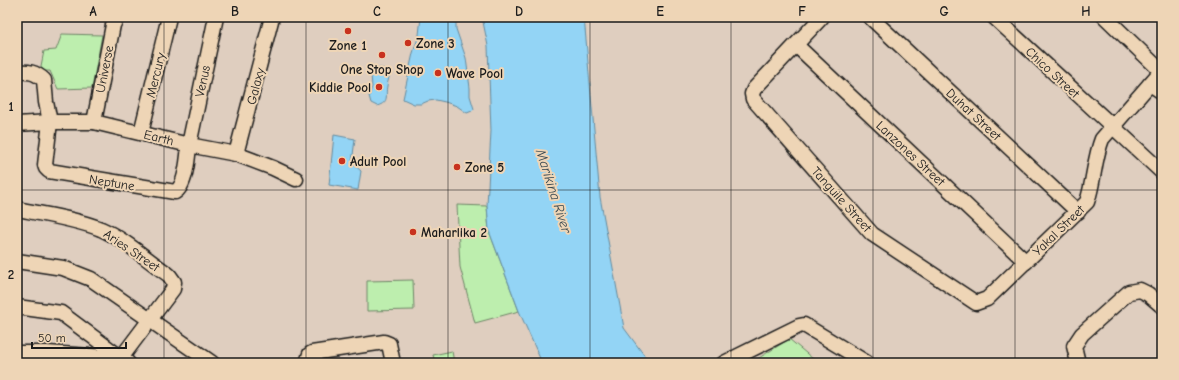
<svg xmlns="http://www.w3.org/2000/svg" width="1179" height="380" font-family="'Comic Neue',sans-serif">
	<style>
		.green { fill: #bdeeae; stroke: #6c8565 }
		.water { fill: #93d4f5; stroke: #638a9e }
		.lines { fill: none; stroke-linecap: round; stroke-linejoin: round }
		.minor-casing { stroke: #1c1c1c; stroke-width: 17 }
		.minor { stroke: #eed5b6; stroke-width: 14 }
		.grid { fill: none; stroke: #1c1c1c; stroke-width: 1; stroke-opacity: 0.55 }
		.poi-dot { fill: #c8321e; stroke: #eed5b6; stroke-width: 1.5 }
		.labels { text-anchor: middle; stroke-width: 4; stroke-linejoin: round; paint-order: stroke }
		.poi-label { font-size: 13px; font-weight: bold; fill: #1c1c1c; stroke: #eed5b6; text-anchor: start }
		.street-label { font-size: 13px; fill: #1c1c1c; stroke: #eed5b6 }
		.water-label { font-size: 14px; font-style: italic; fill: #3a4a52; stroke: #eed5b6 }
		.neatline { fill: none; stroke: #1c1c1c; stroke-width: 1.5 }
		.grid-label { font-size: 13px; text-anchor: middle; font-weight: bold; fill: #1c1c1c }
	</style>
	<rect width="100%" height="100%" fill="#dfcebf"/>
	<filter id="ink" filterUnits="userSpaceOnUse"><feTurbulence type="fractalNoise" baseFrequency=".025" numOctaves="2"/><feDisplacementMap in="SourceGraphic" scale="8" xChannelSelector="R" yChannelSelector="G"/><feConvolveMatrix kernelMatrix="1 2 1 2 8 2 1 2 1" color-interpolation-filters="sRGB"/></filter>
	<g filter="url(#ink)">
		<g class="green">
			<path d="M62,34L102,35L92,88L58,89L50,71H40L44,51L56,50Z"/>
			<path d="M457,205L487,206L489,231L519,311L475,323L460,267Z"/>
			<path d="M413,280L414,310L367,311V281Z"/>
			<path d="M789,339L818,363H751Z"/>
			<path d="M452,351L454,363H435L433,355Z"/>
		</g>
		<g class="water">
			<path d="M421,17H456V29L466,58L470,88V96L474,109L472,111L467,113L457,106L445,102L436,100L428,101L421,104H414L403,99L413,53L419,35Z"/>
			<path d="M482,17H584L600,197L624,328L650,363H542L519,311L489,231L487,206L491,131L488,46Z"/>
			<path d="M380,68L386,69L389,76C389,80 387,83 387,86C385,96 390,102 377,106L371,103L369,96L372,87L371,74L374,70Z"/>
			<path d="M334,135L355,139L352,163L361,171L358,190L329,185Z"/>
		</g>
		<g class="lines">
			<defs>
				<g id="minor">
					<path d="M822,17L754,89L752,94L753,99L872,234L976,303L987,299L1087,202C1094,182 1094,159 1102,139L1162,70"/>
					<path d="M870,17L1078,212"/>
					<path d="M994,17L1162,172"/>
					<path d="M1105,17L1161,71"/>
					<path d="M796,45L1026,262"/>
					<path d="M17,72C29,71 35,72 44,80L46,102L50,122L45,165L46,168L49,171L175,192C186,186 188,156 189,145L216,17"/>
					<path d="M1150,84L1162,92"/>
					<path d="M94,122L113,25L117,17"/>
					<path d="M17,124L50,122H94L189,145L236,154L273,168L296,179"/>
					<path d="M141,133L169,17"/>
					<path d="M236,154L272,17"/>
					<path d="M17,209C43,214 76,219 101,229C126,240 147,260 169,275L174,282L173,289L121,358"/>
					<path d="M17,261L63,268L91,279L212,363"/>
					<path d="M17,307L61,313L128,363"/>
					<path d="M17,353H47L121,358"/>
					<path d="M307,363L310,354L312,353L384,342L389,344L393,363"/>
					<path d="M724,363L799,326L804,325L867,363"/>
					<path d="M1078,363L1074,346L1082,334L1129,292L1140,290L1148,294L1162,306"/>
				</g>
			</defs>
			<use href="#minor" class="minor-casing"/>
			<use href="#minor" class="minor"/>
		</g>
	</g>
	<path class="grid" d="M164,17V363M306,17V363M448,17V363M590,17V363M731,17V363M873,17V363M1015,17V363M17,190H1162"/>
	<g class="poi-dot">
		<circle cx="348" cy="31" r="4"/>
		<circle cx="408" cy="43" r="4"/>
		<circle cx="382" cy="55" r="4"/>
		<circle cx="438" cy="73" r="4"/>
		<circle cx="379" cy="87" r="4"/>
		<circle cx="342" cy="161" r="4"/>
		<circle cx="457" cy="167" r="4"/>
		<circle cx="413" cy="232" r="4"/>
	</g>
	<g class="labels">
		<g class="poi-label">
			<text x="416" y="48">Zone 3</text>
			<text x="348" y="50" text-anchor="middle">Zone 1</text>
			<text x="382" y="74" text-anchor="middle">One Stop Shop</text>
			<text x="446" y="78">Wave Pool</text>
			<text x="371" y="92" text-anchor="end">Kiddie Pool</text>
			<text x="350" y="166">Adult Pool</text>
			<text x="465" y="172">Zone 5</text>
			<text x="421" y="237">Maharlika 2</text>
		</g>
		<g class="street-label">
			<text transform="translate(104 69) rotate(-79)" y="5">Universe</text>
			<text transform="translate(1053 72) rotate(43)" y="5">Chico Street</text>
			<text transform="translate(155 75) rotate(-76)" y="5">Mercury</text>
			<text transform="translate(202 81) rotate(-78)" y="5">Venus</text>
			<text transform="translate(255 86) rotate(-75)" y="5">Galaxy</text>
			<text transform="translate(974 114) rotate(43)" y="5">Duhat Street</text>
			<text transform="translate(159 137) rotate(14)" y="5">Earth</text>
			<text transform="translate(911 153) rotate(43)" y="5">Lanzones Street</text>
			<text transform="translate(112 182) rotate(9)" y="5">Neptune</text>
			<text transform="translate(842 199) rotate(48)" y="5">Tanguile Street</text>
			<text transform="translate(1058 230) rotate(-44)" y="5">Yakal Street</text>
			<text transform="translate(132 250) rotate(34)" y="5">Aries Street</text>
		</g>
		<g class="water-label">
			<text transform="translate(554 191) rotate(72)" y="5">Marikina River</text>
		</g>
	</g>
	<rect width="1179" height="380" fill="none" stroke="#eed5b6" stroke-width="44"/>
	<path d="M32 342v6h94v-6" fill="none" stroke="#1c1c1c" stroke-width="2"/>
	<text x="38" y="342" font-size="12" fill="#1c1c1c" stroke="#eed5b6" stroke-width="3" paint-order="stroke">50 m</text>
	<rect x="22" y="22" width="1135" height="336" class="neatline"/>
	<g class="grid-label">
		<text x="93" y="16">A</text>
		<text x="235" y="16">B</text>
		<text x="377" y="16">C</text>
		<text x="519" y="16">D</text>
		<text x="660" y="16">E</text>
		<text x="802" y="16">F</text>
		<text x="944" y="16">G</text>
		<text x="1086" y="16">H</text>
		<text x="11" y="111">1</text>
		<text x="11" y="279">2</text>
	</g>
</svg>
